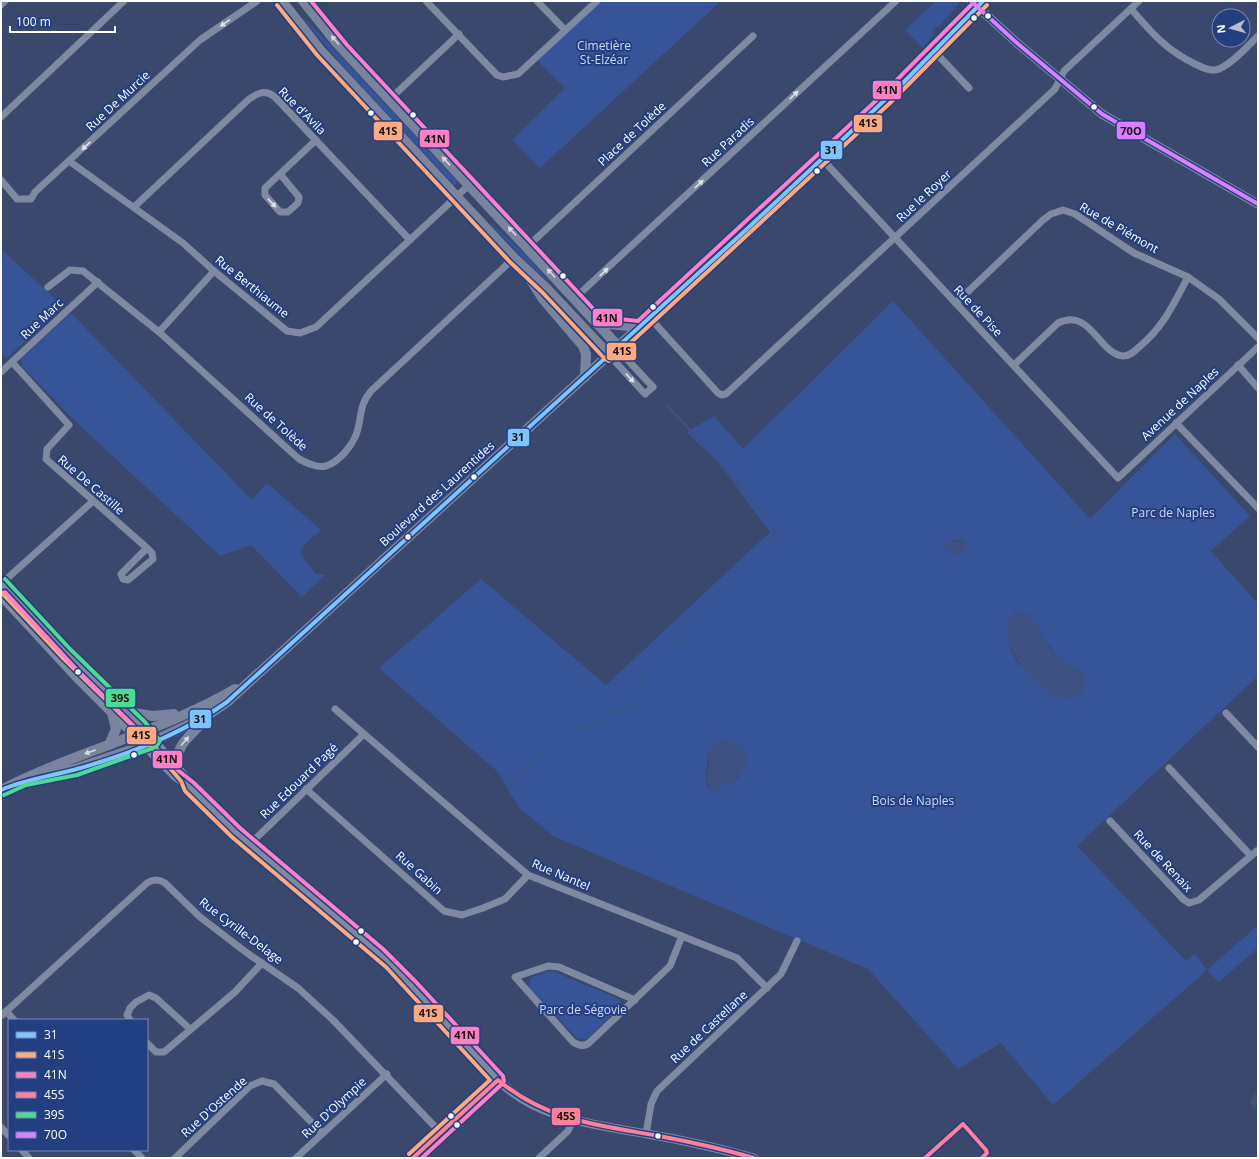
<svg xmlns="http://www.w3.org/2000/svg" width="1259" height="1159" font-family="'Open Sans',sans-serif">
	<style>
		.green { fill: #375499; fill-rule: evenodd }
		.water { fill: #3e5182 }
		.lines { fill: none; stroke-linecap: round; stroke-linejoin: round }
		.stream { stroke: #3e5182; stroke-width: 2 }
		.minor { stroke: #7f89a2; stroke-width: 7 }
		.tertiary { stroke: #7f89a2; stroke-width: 9 }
		.secondary { stroke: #7a849f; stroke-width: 10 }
		.bus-1-casing { stroke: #233f82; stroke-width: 7 }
		.bus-2-casing { stroke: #233f82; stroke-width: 7 }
		.bus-3-casing { stroke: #233f82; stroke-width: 7 }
		.bus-4-casing { stroke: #233f82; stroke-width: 7 }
		.bus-5-casing { stroke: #233f82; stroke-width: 7 }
		.bus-6-casing { stroke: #233f82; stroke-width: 7 }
		.bus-1 { stroke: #80c4ff; stroke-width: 4 }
		.bus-2 { stroke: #ffa980; stroke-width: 4 }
		.bus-3 { stroke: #ff80c5; stroke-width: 4 }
		.bus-4 { stroke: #ff8098; stroke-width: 4 }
		.bus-5 { stroke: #4ddb92; stroke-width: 4 }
		.bus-6 { stroke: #d880ff; stroke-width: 4 }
		.oneway { fill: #dfe2e8 }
		.oneway2 { fill: #d7dae2 }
		.bus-dot { fill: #fff; stroke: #233f82; stroke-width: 1.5 }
		.labels { text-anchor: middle; stroke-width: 4; stroke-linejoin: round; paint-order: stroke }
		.park-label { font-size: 12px; fill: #cedbf6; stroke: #233f82 }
		.street-label { font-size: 12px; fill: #fff; stroke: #233f82 }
		.line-badge { stroke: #233f82; stroke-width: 1.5 }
		.pale-badge-label { font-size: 11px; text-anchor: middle; font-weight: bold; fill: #111 }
	</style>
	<rect width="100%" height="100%" fill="#39486c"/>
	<g class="green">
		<path d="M600,1H721L540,168L512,140L565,88L536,59Z"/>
		<path d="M936,1H959V3L939,27L937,26L932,32L934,34L923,48L905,30Z"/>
		<path d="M305,19L321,35L458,182L454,185C404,131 351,78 304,20Z"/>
		<path d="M492,224L524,253L553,286L528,263L491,225Z"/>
		<path d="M1,249L63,306L7,358L1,353Z"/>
		<path d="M893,301L1090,519L1175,434L1250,516L1211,551L1258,604V676L1077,846L1186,961L1195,954L1207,970L1258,925V948L1219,982L1207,970L1053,1105L1001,1043L958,1069L868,969L555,837L519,808L498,772L379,668L481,579L606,685L770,532L721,466L687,432L714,416L743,449ZM952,540H963L954,554L944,547ZM1029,614L1042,636L1059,660L1075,668L1019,665L1011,650L1008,633ZM740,747L747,759L737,779L725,783L715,792L708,788C702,777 710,763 707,751Z"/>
		<path d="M71,313L252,500L267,483L321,530C298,551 294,548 316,574L325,575L302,597L251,545L220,556L76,422L22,366L21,359Z"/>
		<path d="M552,971L617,998L620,1000V1007L587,1039H578L530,989L529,985L531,978L544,972Z"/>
	</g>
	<g class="water">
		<path d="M952,540L965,542V551L960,555H956L944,548V545Z"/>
		<path d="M1016,610L1029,614C1038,629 1046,646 1058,658C1066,666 1082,667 1085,679C1086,682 1084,688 1084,692C1078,696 1072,701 1065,699C1037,692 1000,650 1008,619C1009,616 1013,613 1016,610Z"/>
		<path d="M723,739C737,741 750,754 746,769L739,774L734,782L725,783L716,792L712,791L706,783L709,761L707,751L711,746Z"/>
		<path d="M1258,1089V1110L1253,1108L1250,1101Z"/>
	</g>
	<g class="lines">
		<g class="stream">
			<path d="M668,406L773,523C776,532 774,537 768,545"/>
			<path d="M988,595C1000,594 1009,601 1016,610"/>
			<path d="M541,753L579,730L635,702L640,694V685L642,678L654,665L662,649L680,642L701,624L709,621"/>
			<path d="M510,788L536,758"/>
		</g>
		<g class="minor">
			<path d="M426,1L497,75L503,77L518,74L597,1"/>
			<path d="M537,1L565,30"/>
			<path d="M1,5L5,1"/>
			<path d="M1131,9C1152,33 1165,49 1195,64C1202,67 1208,71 1215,70C1227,69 1249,45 1258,36"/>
			<path d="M934,51L969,88"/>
			<path d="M389,100L459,34"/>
			<path d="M1,117L124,1"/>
			<path d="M822,159L1118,478L1258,347"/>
			<path d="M69,161L183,243L214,271L287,331L300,333L316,327L469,185"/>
			<path d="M280,174L299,197L298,203L288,212H280L265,195V188L316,140"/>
			<path d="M1,180L17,199H31L35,192L200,40L257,1"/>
			<path d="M134,207L248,100C257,93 265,89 275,97L410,240"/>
			<path d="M527,247L753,36"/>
			<path d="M48,287L70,270L83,271L159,332L299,459C307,463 317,468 326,466C339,462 353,445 357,432C362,416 359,405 371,391L514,258"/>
			<path d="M575,298L896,1"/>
			<path d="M956,303L1043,220L1051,214L1063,210L1075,214L1134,253L1188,277L1219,299L1258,338"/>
			<path d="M650,318L718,393L722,395L726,394L1055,89L1064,71L1139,1"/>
			<path d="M159,332L214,271"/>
			<path d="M609,355L645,394L653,387L623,355L618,346"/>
			<path d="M12,362L69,425L47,449L46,459L147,548L152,553L153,559L128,580L123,579L121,574L147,548"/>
			<path d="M1014,365L1058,323C1090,307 1099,354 1123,356C1130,356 1135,351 1139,347C1163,328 1174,303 1188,277"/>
			<path d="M1238,365L1258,388"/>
			<path d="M1,372L98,282"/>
			<path d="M1176,423L1258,508"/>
			<path d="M1,584L92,502"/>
			<path d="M335,709L528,875L737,958L767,988"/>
			<path d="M1226,713L1258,747"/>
			<path d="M1169,768L1251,856"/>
			<path d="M306,789L444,911L462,915L483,908L505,899L528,875"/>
			<path d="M1110,821L1183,899L1189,903L1199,900L1258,850"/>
			<path d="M250,844L364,734"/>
			<path d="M635,1000L559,967L548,966L515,977L573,1042C579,1046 585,1047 590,1042L670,966L682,936"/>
			<path d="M6,1011L14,1020"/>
			<path d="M1,1016L147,883C153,879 159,879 165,883L200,917L247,953L298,988L333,1020L441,1133"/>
			<path d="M130,1020L127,1015L130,1008L136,1002L149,995L156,998L190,1029"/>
			<path d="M147,1043L156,1052H164L235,992L262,963"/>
			<path d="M1,1127L9,1136"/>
			<path d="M646,1134L651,1104L657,1091L781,974L797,941"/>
			<path d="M22,1150L29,1158"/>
			<path d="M134,1150L142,1158"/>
			<path d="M175,1158L250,1086L262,1081L274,1084L322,1133"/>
			<path d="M296,1158L387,1074"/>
			<path d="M413,1158L498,1080"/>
			<path d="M539,1158L568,1131L573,1120"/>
		</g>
		<g class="tertiary">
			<path d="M971,1L1017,43L1102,114L1258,204"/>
			<path d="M1,583L66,653L141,726L186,778L188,783"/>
			<path d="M1,596L75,676L175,776L190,787L236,832L379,953L412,986L498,1080C539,1120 593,1124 647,1134C683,1140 718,1148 754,1158"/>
		</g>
		<g class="secondary">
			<path d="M282,1L321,51L514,258L547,289L609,355"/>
			<path d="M303,1L335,41L618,346"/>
			<path d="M529,277L543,299L583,346L586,354L585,377"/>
			<path d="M598,323L640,327"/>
			<path d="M126,712L153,716L174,714"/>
			<path d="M109,745L116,729L112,712"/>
			<path d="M177,768C176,740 192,738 206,717"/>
			<path d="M24,779L75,769L145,745L207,716L227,702L747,229L903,83L983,1"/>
			<path d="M1,790C77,751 161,732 235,689"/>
		</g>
		<defs>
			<path id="bus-1" d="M1,790C26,779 52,776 77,769C131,754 182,734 227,702L747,229L903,83L983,1"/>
			<g id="bus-2">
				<path d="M277,5L317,55L510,262L543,293L605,359L609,361L613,359L889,104L987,5"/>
				<path d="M1,592L62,657L137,730L181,781L185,791L232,837L386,967L490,1080L409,1154"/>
			</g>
			<g id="bus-3">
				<path d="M311,1L347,45L601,317L638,321L881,96L975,1"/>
				<path d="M5,592L79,672L179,771L194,783L240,828L383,949L416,982L503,1076L504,1081L502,1084L422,1158"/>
			</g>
			<g id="bus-4">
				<path d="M413,1158L498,1080C547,1121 598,1125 659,1136C691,1142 723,1149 754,1158"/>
				<path d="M925,1158L963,1124L986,1150L987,1153L982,1158"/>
			</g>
			<path id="bus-5" d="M4,795L26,785L77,775L156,747L160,741L145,722L70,649L5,579"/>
			<path id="bus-6" d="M971,1L1017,43L1102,114L1258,204"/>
		</defs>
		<use href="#bus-1" class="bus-1-casing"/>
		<use href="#bus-2" class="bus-2-casing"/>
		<use href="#bus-3" class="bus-3-casing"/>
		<use href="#bus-4" class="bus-4-casing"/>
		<use href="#bus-5" class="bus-5-casing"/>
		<use href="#bus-6" class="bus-6-casing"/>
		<use href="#bus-1" class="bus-1"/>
		<use href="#bus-2" class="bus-2"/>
		<use href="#bus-3" class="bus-3"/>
		<use href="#bus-4" class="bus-4"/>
		<use href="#bus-5" class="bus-5"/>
		<use href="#bus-6" class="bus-6"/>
	</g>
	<defs><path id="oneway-solid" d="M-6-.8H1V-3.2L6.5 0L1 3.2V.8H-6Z"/></defs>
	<g class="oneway">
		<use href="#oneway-solid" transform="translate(225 23) rotate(145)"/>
		<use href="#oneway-solid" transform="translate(794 95) rotate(-43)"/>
		<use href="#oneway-solid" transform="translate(86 146) rotate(137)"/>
		<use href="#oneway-solid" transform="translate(699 184) rotate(-43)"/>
		<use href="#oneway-solid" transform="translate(272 203) rotate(47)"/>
		<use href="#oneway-solid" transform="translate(604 272) rotate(-43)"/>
		<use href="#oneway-solid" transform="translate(630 378) rotate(47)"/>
	</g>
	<g class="oneway2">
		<use href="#oneway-solid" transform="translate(335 40) rotate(-132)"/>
		<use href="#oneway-solid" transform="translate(446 161) rotate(-133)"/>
		<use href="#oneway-solid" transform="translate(512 231) rotate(-133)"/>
		<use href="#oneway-solid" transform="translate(551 273) rotate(-133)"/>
		<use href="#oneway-solid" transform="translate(185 741) rotate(-49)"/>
		<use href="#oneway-solid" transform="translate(90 752) rotate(161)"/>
	</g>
	<g class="bus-dot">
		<circle cx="988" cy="16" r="3.5"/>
		<circle cx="974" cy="18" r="3.5"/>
		<circle cx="1094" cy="107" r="3.5"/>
		<circle cx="371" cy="113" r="3.5"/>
		<circle cx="413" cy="115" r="3.5"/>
		<circle cx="817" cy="171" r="3.5"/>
		<circle cx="563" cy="276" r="3.5"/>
		<circle cx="653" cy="307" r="3.5"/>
		<circle cx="474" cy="477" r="3.5"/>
		<circle cx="408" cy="537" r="3.5"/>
		<circle cx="78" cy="672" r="3.5"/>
		<circle cx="134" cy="755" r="3.5"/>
		<circle cx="361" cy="931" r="3.5"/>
		<circle cx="356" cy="942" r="3.5"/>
		<circle cx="451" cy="1116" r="3.5"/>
		<circle cx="457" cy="1125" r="3.5"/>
		<circle cx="658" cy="1136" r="3.5"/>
	</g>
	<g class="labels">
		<g class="park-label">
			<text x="604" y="50">Cimetière<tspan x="604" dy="14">St-Elzéar</tspan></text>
			<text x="1173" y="517">Parc de Naples</text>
			<text x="913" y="805">Bois de Naples</text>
			<text x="583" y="1014">Parc de Ségovie</text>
		</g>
		<g class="street-label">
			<text transform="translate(118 101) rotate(-43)" y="4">Rue De Murcie</text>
			<text transform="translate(302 111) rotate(45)" y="4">Rue d'Avila</text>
			<text transform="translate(632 134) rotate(-43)" y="4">Place de Tolède</text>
			<text transform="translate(728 142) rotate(-43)" y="4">Rue Paradis</text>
			<text transform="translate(924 196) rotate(-43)" y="4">Rue le Royer</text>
			<text transform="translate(1119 228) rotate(30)" y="4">Rue de Piémont</text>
			<text transform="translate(252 287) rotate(39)" y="4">Rue Berthiaume</text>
			<text transform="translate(978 311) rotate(47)" y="4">Rue de Pise</text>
			<text transform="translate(42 319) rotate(-43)" y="4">Rue Marc</text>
			<text transform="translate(1180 404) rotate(-43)" y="4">Avenue de Naples</text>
			<text transform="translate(276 422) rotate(42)" y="4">Rue de Tolède</text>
			<text transform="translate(91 485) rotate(41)" y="4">Rue De Castille</text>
			<text transform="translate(437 494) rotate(-42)" y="4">Boulevard des Laurentides</text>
			<text transform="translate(299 781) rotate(-44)" y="4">Rue Edouard Pagé</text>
			<text transform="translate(1163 861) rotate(47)" y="4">Rue de Renaix</text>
			<text transform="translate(419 873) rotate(42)" y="4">Rue Gabin</text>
			<text transform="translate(561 875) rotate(23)" y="4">Rue Nantel</text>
			<text transform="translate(241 931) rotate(37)" y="4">Rue Cyrille-Delage</text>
			<text transform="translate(709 1027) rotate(-43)" y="4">Rue de Castellane</text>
			<text transform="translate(214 1107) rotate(-42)" y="4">Rue D'Ostende</text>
			<text transform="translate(334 1108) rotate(-43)" y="4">Rue D'Olympie</text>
		</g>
	</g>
	<g class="line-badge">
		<rect x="872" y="80" width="30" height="20" rx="4" fill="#ff80c5"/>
		<rect x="853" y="114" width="30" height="19" rx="4" fill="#ffa980"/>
		<rect x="1116" y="121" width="30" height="19" rx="4" fill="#d880ff"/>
		<rect x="373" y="121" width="30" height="20" rx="4" fill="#ffa980"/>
		<rect x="419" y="129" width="31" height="19" rx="4" fill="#ff80c5"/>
		<rect x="820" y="140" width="23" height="20" rx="4" fill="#80c4ff"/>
		<rect x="592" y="308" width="31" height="19" rx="4" fill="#ff80c5"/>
		<rect x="606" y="342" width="31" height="19" rx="4" fill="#ffa980"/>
		<rect x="507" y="428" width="23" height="19" rx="4" fill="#80c4ff"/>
		<rect x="105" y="688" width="31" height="20" rx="4" fill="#4ddb92"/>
		<rect x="189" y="709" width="23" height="20" rx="4" fill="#80c4ff"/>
		<rect x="126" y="726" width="31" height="19" rx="4" fill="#ffa980"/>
		<rect x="152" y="750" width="31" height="19" rx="4" fill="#ff80c5"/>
		<rect x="413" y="1004" width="31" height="19" rx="4" fill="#ffa980"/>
		<rect x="450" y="1026" width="30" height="19" rx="4" fill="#ff80c5"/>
		<rect x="551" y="1107" width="30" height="19" rx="4" fill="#ff8098"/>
	</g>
	<g class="pale-badge-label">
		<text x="887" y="94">41N</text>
		<text x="868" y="127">41S</text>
		<text x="1131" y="135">70O</text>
		<text x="388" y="135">41S</text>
		<text x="435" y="143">41N</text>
		<text x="831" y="154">31</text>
		<text x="607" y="322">41N</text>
		<text x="622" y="355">41S</text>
		<text x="518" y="441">31</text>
		<text x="120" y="702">39S</text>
		<text x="200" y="723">31</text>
		<text x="141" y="739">41S</text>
		<text x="167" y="763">41N</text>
		<text x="428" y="1017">41S</text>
		<text x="465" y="1039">41N</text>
		<text x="566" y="1120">45S</text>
	</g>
	<rect width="1259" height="1159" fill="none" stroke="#ffffff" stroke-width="4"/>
	<rect x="8" y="1019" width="140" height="132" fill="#233f82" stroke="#7b8cb4"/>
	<rect x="16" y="1032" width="20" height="6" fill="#80c4ff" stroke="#7b8cb4"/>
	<text x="44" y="1039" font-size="12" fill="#ffffff">31</text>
	<rect x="16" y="1052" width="20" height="6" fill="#ffa980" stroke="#7b8cb4"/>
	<text x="44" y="1059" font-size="12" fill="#ffffff">41S</text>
	<rect x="16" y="1072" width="20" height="6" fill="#ff80c5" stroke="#7b8cb4"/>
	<text x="44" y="1079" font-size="12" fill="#ffffff">41N</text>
	<rect x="16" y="1092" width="20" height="6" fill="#ff8098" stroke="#7b8cb4"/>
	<text x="44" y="1099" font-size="12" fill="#ffffff">45S</text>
	<rect x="16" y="1112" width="20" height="6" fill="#4ddb92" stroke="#7b8cb4"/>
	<text x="44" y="1119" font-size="12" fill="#ffffff">39S</text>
	<rect x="16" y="1132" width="20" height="6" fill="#d880ff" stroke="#7b8cb4"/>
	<text x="44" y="1139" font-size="12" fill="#ffffff">70O</text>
	<g transform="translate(1231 28) rotate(264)"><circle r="19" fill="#233f82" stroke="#7b8cb4"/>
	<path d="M0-3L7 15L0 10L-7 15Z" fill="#babfcc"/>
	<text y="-6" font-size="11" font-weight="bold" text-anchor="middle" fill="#ffffff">N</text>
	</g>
	<path d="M10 26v6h105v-6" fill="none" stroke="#ffffff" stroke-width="2"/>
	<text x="16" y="26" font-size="12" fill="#ffffff" stroke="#233f82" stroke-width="3" paint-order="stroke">100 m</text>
</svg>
